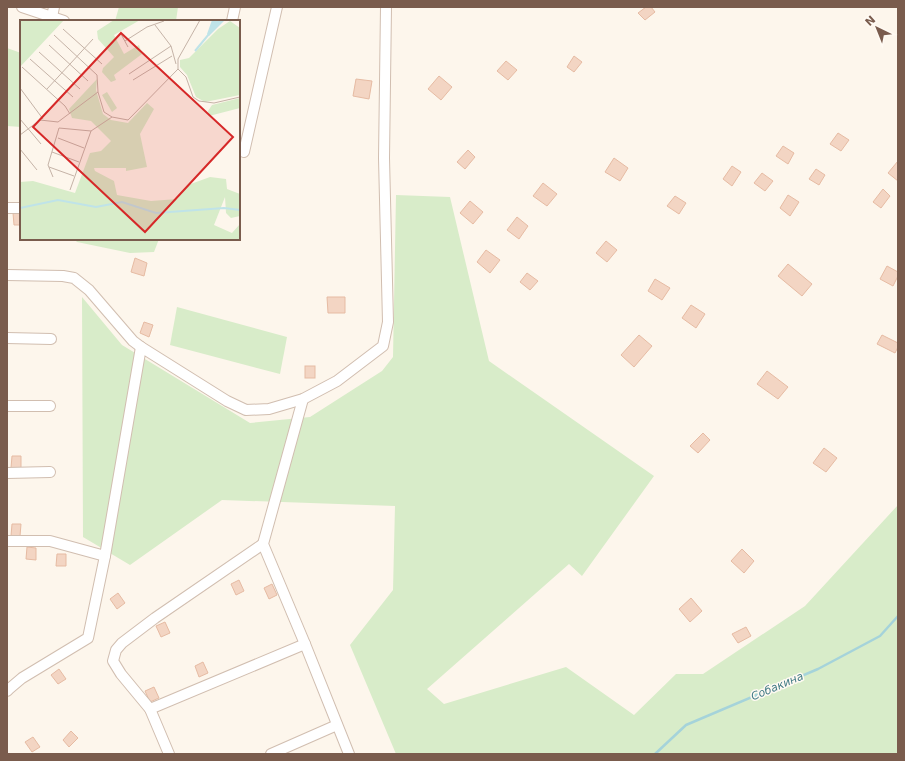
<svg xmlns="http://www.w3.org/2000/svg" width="905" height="761" font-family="'DejaVu Sans',sans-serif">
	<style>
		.green { fill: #d8ecc9 }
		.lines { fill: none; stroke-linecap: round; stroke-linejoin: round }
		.stream { stroke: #a5d3da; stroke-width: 2.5 }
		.building { fill: #f3d5c3; stroke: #e6bba3 }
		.street-casing { stroke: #d1beb0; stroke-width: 12 }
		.street { stroke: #fff; stroke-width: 10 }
		.labels { text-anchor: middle; stroke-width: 3; stroke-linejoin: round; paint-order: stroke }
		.water-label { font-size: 11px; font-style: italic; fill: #437c86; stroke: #fffaf3 }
		.inset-river { fill: none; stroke: #bfe3e8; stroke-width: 2 }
		.inset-road { fill: none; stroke: #c5b3a7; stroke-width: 1 }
		.view { fill: #d62828; fill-opacity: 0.15; stroke: #d62828; stroke-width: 2 }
		.inset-edge { fill: none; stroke: #7a5c4d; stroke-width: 2 }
	</style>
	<rect width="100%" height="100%" fill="#fdf6ec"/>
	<g class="green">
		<path d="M119,7H178L176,21H115Z"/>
		<path d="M7,48L21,53V127L7,126Z"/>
		<path d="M396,195L450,197L489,361L654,476L582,576L569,564L427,689L444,704L566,667L634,715L676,674H703L805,606L898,505V754H396L350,645L393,590L395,506L222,500L130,565L83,537L82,297L122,345L250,423L310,417L382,371L393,357Z"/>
		<path d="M74,239H159L154,252L130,253L77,242Z"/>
		<path d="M177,307L287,337L280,374L170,345Z"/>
	</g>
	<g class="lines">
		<path class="stream" d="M655,754L686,725L818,669L880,636L898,616"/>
	</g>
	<g class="building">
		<path d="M646,7H651L655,12L645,20L638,13Z"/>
		<path d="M574,56L582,62L574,72L567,67Z"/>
		<path d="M506,61L517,70L508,80L497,71Z"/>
		<path d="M439,76L452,87L441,100L428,89Z"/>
		<path d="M356,79L372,81L369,99L353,96Z"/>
		<path d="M838,133L849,140L841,151L830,144Z"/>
		<path d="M783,146L794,153L788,164L776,156Z"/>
		<path d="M468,150L475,157L465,169L457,162Z"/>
		<path d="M614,158L628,168L620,181L605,172Z"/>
		<path d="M898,161V181L888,173Z"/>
		<path d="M732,166L741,172L732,186L723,179Z"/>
		<path d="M816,169L825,175L819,185L809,179Z"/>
		<path d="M762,173L773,181L765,191L754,183Z"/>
		<path d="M543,183L557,194L547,206L533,196Z"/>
		<path d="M883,189L890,196L881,208L873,202Z"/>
		<path d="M788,195L799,202L790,216L780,208Z"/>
		<path d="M675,196L686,203L679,214L667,206Z"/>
		<path d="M470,201L483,212L473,224L460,213Z"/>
		<path d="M13,213H21V225H14Z"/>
		<path d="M517,217L528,226L519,239L507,230Z"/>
		<path d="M606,241L617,250L607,262L596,253Z"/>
		<path d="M486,250L500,260L490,273L477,262Z"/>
		<path d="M135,258L147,263L144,276L131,272Z"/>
		<path d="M788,264L812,284L802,296L778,276Z"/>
		<path d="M887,266L898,272V276L893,286L880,279Z"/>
		<path d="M527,273L538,281L530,290L520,282Z"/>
		<path d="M655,279L670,288L662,300L648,291Z"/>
		<path d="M327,297H345V313H328Z"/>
		<path d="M691,305L705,314L696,328L682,318Z"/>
		<path d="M144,322L153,325L149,337L140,333Z"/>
		<path d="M639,335L652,346L634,367L621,355Z"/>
		<path d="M882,335L898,343V347L895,353L877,344Z"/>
		<rect x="305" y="366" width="10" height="12"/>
		<path d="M767,371L788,387L778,399L757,384Z"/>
		<path d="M703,433L710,440L698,453L690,446Z"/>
		<path d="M824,448L837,458L826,472L813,463Z"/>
		<path d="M12,456H21V468H11Z"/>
		<path d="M12,524H21L20,536H11Z"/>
		<path d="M27,547L36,548V560L26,559Z"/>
		<path d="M742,549L754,561L744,573L731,561Z"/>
		<path d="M57,554H66V566H56Z"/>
		<path d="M239,580L244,591L236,595L231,584Z"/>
		<path d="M272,584L277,595L269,599L264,588Z"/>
		<path d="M118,593L125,603L117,609L110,599Z"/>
		<path d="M691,598L702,611L690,622L679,609Z"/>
		<path d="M165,622L170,633L161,637L156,626Z"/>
		<path d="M746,627L751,636L738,643L732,634Z"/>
		<path d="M203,662L208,673L199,677L195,666Z"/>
		<path d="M59,669L66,679L58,684L51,675Z"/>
		<path d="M154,687L159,698L150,702L145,691Z"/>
		<path d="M71,731L78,738L69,747L63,740Z"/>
		<path d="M33,737L40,747L32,752L25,742Z"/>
	</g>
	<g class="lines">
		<defs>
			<g id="street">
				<path d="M22,7L64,21"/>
				<path d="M52,17L54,7"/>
				<path d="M232,21L235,7"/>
				<path d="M244,152L277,7"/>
				<path d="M7,208H21"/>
				<path d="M7,275L63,276L74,278L89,290L133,341L141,347"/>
				<path d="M7,338L51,339"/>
				<path d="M303,399L263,544L305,644L349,754"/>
				<path d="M7,406H50"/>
				<path d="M7,473L50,472"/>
				<path d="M7,541H50L105,556"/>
				<path d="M7,691L9,689L22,678L88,638L105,556L141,347L227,401L246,410L269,409L303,399L337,381L383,346L388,322L384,158L386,7"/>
				<path d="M150,709L305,644"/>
				<path d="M169,754L150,709L121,674L113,661L116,650L122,643L155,618L263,544"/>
				<path d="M271,754L337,725"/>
			</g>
		</defs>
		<use href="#street" class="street-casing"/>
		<use href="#street" class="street"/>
	</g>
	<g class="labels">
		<g class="water-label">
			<text transform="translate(777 686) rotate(-23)" y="4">Собакина</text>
		</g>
	</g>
	<g transform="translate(20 20)">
		<rect width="220" height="220" fill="#fdf6ec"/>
		<path d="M0,0H44L0,47ZM94,0H120L94,15L104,34L119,25L122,34L94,55L96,60L91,62L82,52L83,48L94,37L78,19L77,11ZM210,1L220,8V75L185,82L176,77L167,55L160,47V40L169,38L198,9ZM77,59L76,70L83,94L91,100L108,103L127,83L134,89L120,114L127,147L106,151V148H74L75,151L94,161L97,175L131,181L157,179L168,165L190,157L206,159L207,169L220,174V196L211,198L206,193L205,177L194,205L212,213L220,204V220H0V162L13,161L55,173L70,133L81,131L91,121L71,101L52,98L49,89ZM87,72L97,88L92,92L82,75ZM220,78V88L189,96L188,91L192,85Z" fill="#d8ecc9"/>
		<path d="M192,0H205L189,16L187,14Z" fill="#bfe3e8"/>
		<path class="inset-river" d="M175,31L189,14M0,188L38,180L76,187L102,182L136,193L204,188L220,190"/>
		<path class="inset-road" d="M180,0L158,39V49L166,57L173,77L179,81L194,83L220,77M135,5L151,26L156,44M43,9L82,44M101,14L108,27M34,15L77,55L78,72M105,21L127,7L144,1M29,25L68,61M19,32L60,69M10,39L53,77M2,47L45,86L50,94M109,54L151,26M113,60L152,36M0,68L23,99M27,69L73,19M0,99L21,124M0,115L20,100L38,102L78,72L84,92L92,97L108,100L158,49M38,118L64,128M0,129L17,150M32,132L59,142M29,147L54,156M33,157L28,145L39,108L71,111M50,170L71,111L92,97"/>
		<path class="view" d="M101,13L213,117L125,212L13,107Z"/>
		<rect width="220" height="220" class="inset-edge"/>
	</g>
	<rect width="905" height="761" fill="none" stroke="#7a5c4d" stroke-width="16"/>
	<g transform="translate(877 28) rotate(317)" stroke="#fffaf3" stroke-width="3" paint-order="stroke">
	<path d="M0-3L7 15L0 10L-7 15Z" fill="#7a5c4d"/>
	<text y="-6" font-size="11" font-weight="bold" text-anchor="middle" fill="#7a5c4d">N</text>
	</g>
</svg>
